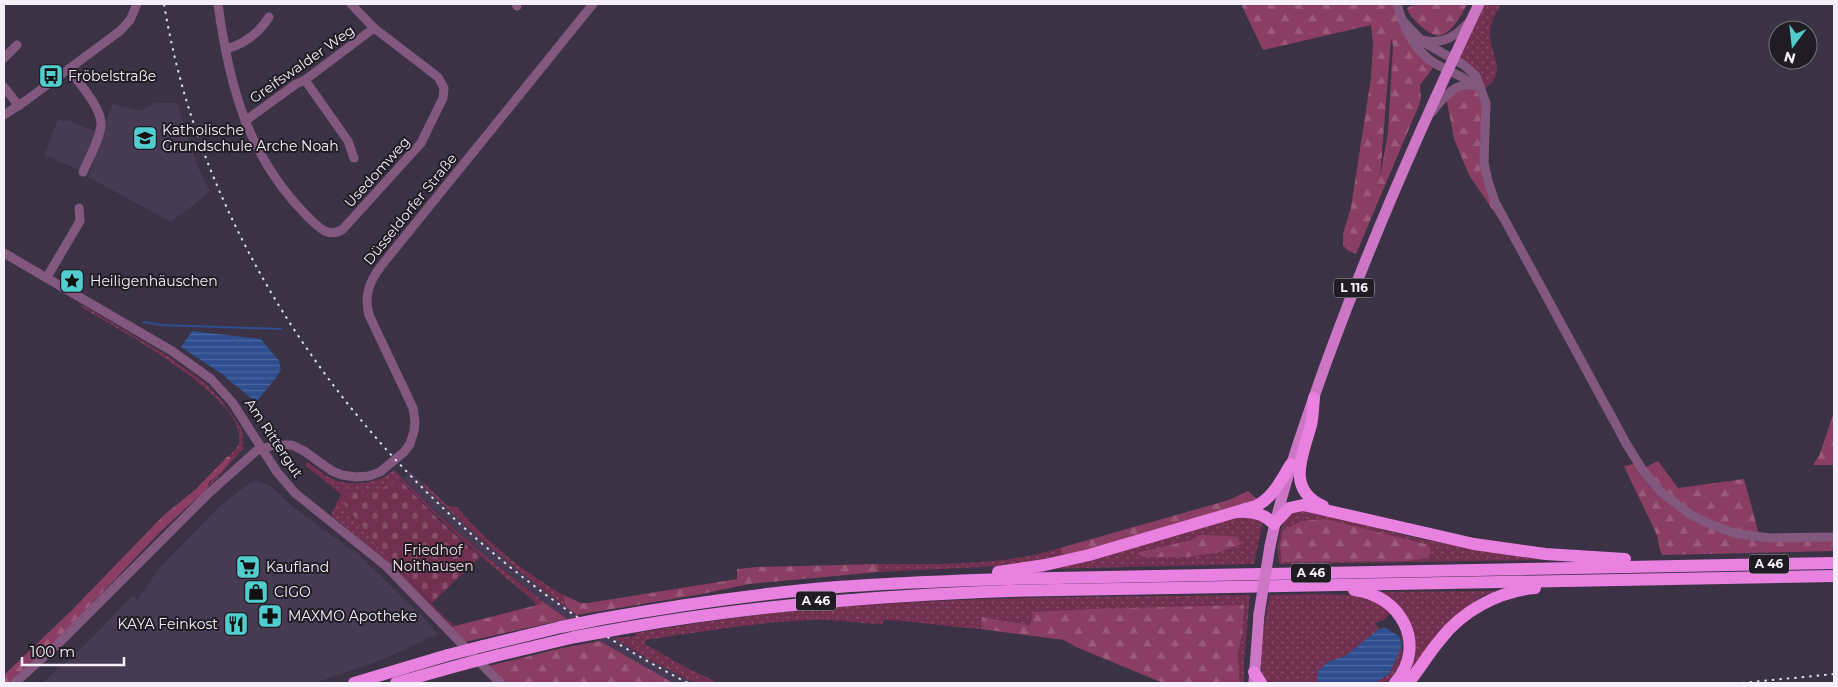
<svg xmlns="http://www.w3.org/2000/svg" width="1838" height="687" font-family="Montserrat,sans-serif">
	<style>
		.built { fill: #473a53 }
		.grass { fill: url(#grass-dots) }
		.forest { fill: url(#forest-firs); fill-rule: evenodd }
		.cemetery { fill: url(#cemetery-stones) }
		.water { fill: url(#water-rules) }
		.lines { fill: none; stroke-linecap: round; stroke-linejoin: round }
		.stream { stroke: #2e4e8f; stroke-width: 2 }
		.minor { stroke: #83587f; stroke-width: 9 }
		.major { stroke: #cc76c5; stroke-width: 11 }
		.highway { stroke: #e981e1; stroke-width: 12 }
		.rail { stroke: #e2dce9; stroke-width: 2; stroke-dasharray: 2.5 5; stroke-linecap: butt }
		.major-bridge { stroke: #cc76c5; stroke-width: 11 }
		.highway-bridge { stroke: #e981e1; stroke-width: 12 }
		.labels { text-anchor: middle; stroke-width: 4; stroke-linejoin: round; paint-order: stroke }
		.shield { fill: #201c24; stroke: #b5b0bb; stroke-width: 1 }
		.shield-label { font-size: 12px; font-weight: bold; fill: #f5effc }
		.street-label { font-size: 14px; fill: #f5effc; stroke: #201c24 }
		.poi-label { font-size: 14px; fill: #f5effc; stroke: #201c24; text-anchor: start }
		.park-label { font-size: 14px; fill: #f5dde6; stroke: #201c24 }
	</style>
	<defs>
		<pattern id="grass-dots" width="8" height="8" patternUnits="userSpaceOnUse" patternTransform="scale(1.25)"><rect width="8" height="8" fill="#723050"/><path d="M2 2h.1M6 6h.1" fill="none" stroke="#874e6a" stroke-width="1.8" stroke-linecap="round"/></pattern>
		<pattern id="forest-firs" width="22" height="20" patternUnits="userSpaceOnUse" patternTransform="scale(1.25)"><rect width="22" height="20" fill="#8b3e63"/><path d="M5 1l3.5 6h-7zM16 11l3.5 6h-7z" fill="#9c5a7a"/></pattern>
		<pattern id="cemetery-stones" width="16" height="16" patternUnits="userSpaceOnUse" patternTransform="scale(1.25)"><rect width="16" height="16" fill="#723050"/><path d="M2 7V4a2 2 0 0 1 4 0v3zM10 15v-3a2 2 0 0 1 4 0v3z" fill="#874e6a"/></pattern>
		<pattern id="water-rules" width="6" height="5" patternUnits="userSpaceOnUse" patternTransform="scale(1.25)"><rect width="6" height="5" fill="#2e4e8f"/><path d="M0 2.5h6" fill="none" stroke="#4d68a0"/></pattern>
	</defs>
	<rect width="100%" height="100%" fill="#3b3245"/>
	<g class="built">
		<path d="M154,103H177L197,165L210,192L171,222L88,177L112,104L141,111Z"/>
		<path d="M58,119L65,122L66,120L97,132L82,171L44,155Z"/>
		<path d="M410,471L466,526L536,584L577,615L633,650L695,683H673L644,668L587,633L529,591L485,556L417,493L403,478Z"/>
		<path d="M255,479L272,487L293,507L359,555L427,621L438,634L384,659L315,683H42L86,644L133,595L137,600L161,566L220,506Z"/>
	</g>
	<g class="grass">
		<path d="M1479,4H1501C1496,13 1490,22 1490,33C1490,56 1510,74 1482,90L1478,82L1453,59Z"/>
		<path d="M82,305L166,355L206,384L221,400L241,428L243,435L242,445L244,448L208,488C209,481 225,465 231,459L230,457H227C232,453 238,449 239,442C249,399 113,326 81,307Z"/>
		<path d="M308,462C317,469 327,478 338,481C357,486 379,483 394,470L437,513L485,556L545,603L536,606L534,601C487,563 442,523 400,479C377,492 368,496 343,490L341,494L305,465Z"/>
		<path d="M424,483L448,506L457,507C487,543 523,571 563,595L566,607C516,570 469,530 424,486Z"/>
		<path d="M339,498L389,559L447,620L454,625L451,627L387,562L331,515Z"/>
		<path d="M1297,509L1319,513L1415,538L1540,560L1280,564C1274,550 1281,529 1286,515Z"/>
		<path d="M1231,517H1253L1263,522L1254,564L1045,569Z"/>
		<path d="M1060,548L1065,556L1003,566L879,572L877,564C937,564 1002,566 1060,548Z"/>
		<path d="M1498,591L1480,597L1434,638L1405,681L1413,647L1378,592Z"/>
		<path d="M1309,594L1352,595L1372,599L1390,613L1384,620L1375,623L1379,629L1345,656L1328,662L1317,681L1322,683H1267C1265,680 1262,677 1262,673C1258,655 1266,614 1270,595Z"/>
		<path d="M1250,595L1244,662V683H1240L1238,654L1242,634L1030,625L982,617L981,629C948,627 916,621 884,620L882,624C859,624 836,619 813,620C757,622 701,632 646,640L645,644L689,669L719,683H695L650,660L614,638L635,636L636,633C712,620 788,610 865,605C993,596 1122,597 1250,595Z"/>
		<path d="M1401,629C1404,653 1403,664 1387,683H1374L1389,674L1401,648Z"/>
	</g>
	<g class="forest">
		<path d="M1241,4H1397L1405,27L1436,64L1420,85L1421,98L1419,105L1356,254L1347,250L1343,245V234L1351,207L1371,78L1373,44L1371,25L1263,50ZM1391,39L1393,45L1388,132L1380,177Z"/>
		<path d="M1416,4H1467C1460,17 1453,33 1438,36C1427,33 1410,19 1407,8Z"/>
		<path d="M1458,87L1482,90L1486,175L1526,259L1469,175L1454,139L1446,96Z"/>
		<path d="M1834,412V465H1813L1819,456Z"/>
		<path d="M227,457H230L231,459L221,472L209,482L208,488L161,531L59,638L9,683H4V675L70,612L164,515L195,490Z"/>
		<path d="M1658,461L1678,488L1744,479L1760,538L1834,537V551L1662,555C1658,547 1659,541 1656,533L1624,466L1638,463L1642,469Z"/>
		<path d="M1248,491L1257,499L1249,503L1065,556L1060,548L1229,500Z"/>
		<path d="M1325,519L1429,545L1431,552L1427,558L1409,561L1282,562L1280,546L1283,530L1302,521Z"/>
		<path d="M1200,535L1233,536L1238,538L1241,544L1217,553L1185,557H1143L1137,553L1191,540Z"/>
		<path d="M877,564L879,572L749,584L702,594L577,615L566,607L563,595L581,603H588L737,579V569L757,567Z"/>
		<path d="M545,603L567,619L465,642L451,627Z"/>
		<path d="M1244,605L1242,634L1238,654L1240,683H1163L1076,647L1064,640L981,629L982,617L1030,625L1034,612L1093,609Z"/>
		<path d="M600,641L673,683H505L488,666L562,648Z"/>
	</g>
	<path class="cemetery" d="M399,479L440,521L480,557L432,603L389,559L339,498L343,490C368,496 377,492 399,479Z"/>
	<g class="water">
		<path d="M192,331L261,339L279,361L281,369L278,375L256,402L219,372L181,347Z"/>
		<path d="M1386,628L1400,637L1401,648L1389,674L1374,683H1322L1317,681L1318,671L1328,662L1345,656L1379,629Z"/>
	</g>
	<g class="lines">
		<path class="stream" d="M144,322L160,325L281,329"/>
		<g class="minor">
			<path d="M218,4C229,86 248,157 308,217C318,227 329,239 343,229L421,143L443,98L444,88L438,77L374,28L351,4"/>
			<path d="M516,4L517,6"/>
			<path d="M1397,4C1403,27 1414,51 1436,64C1451,72 1466,78 1480,88"/>
			<path d="M1403,21L1423,42L1464,65L1476,76L1486,103L1484,163L1488,181L1495,202L1627,445L1642,469L1661,492L1691,515L1710,524L1734,533L1769,538L1834,537"/>
			<path d="M1423,40C1442,45 1455,37 1468,23"/>
			<path d="M226,49C244,44 259,33 269,17"/>
			<path d="M4,58L17,45"/>
			<path d="M69,69C79,83 101,107 101,124C101,137 88,160 83,172"/>
			<path d="M305,80L348,141L354,158"/>
			<path d="M4,87L19,106"/>
			<path d="M1432,112C1443,98 1456,80 1476,86"/>
			<path d="M4,115L28,99L120,31L130,20L137,4"/>
			<path d="M245,121L296,84L305,80L374,28"/>
			<path d="M4,253L172,351L211,379L232,402L277,472L295,493L386,566L500,683"/>
			<path d="M47,277L80,221L79,208"/>
			<path d="M15,683L60,642L208,494L256,451L274,445H292L304,451L332,471L342,475L356,477L369,476L380,472L404,452L410,444L414,431L415,422L413,408L369,315C364,296 369,282 381,266L593,4"/>
		</g>
		<g class="major">
			<path d="M1270,546C1283,484 1304,425 1325,366C1370,242 1423,122 1479,4"/>
			<path d="M1254,682L1259,614"/>
		</g>
		<g class="highway">
			<path d="M1314,398C1313,407 1313,416 1311,425C1303,455 1285,489 1323,506"/>
			<path d="M1238,512C1252,511 1265,514 1274,524L1289,508L1303,505L1474,544L1545,554L1625,559"/>
			<path d="M998,572L1045,565L1089,555L1256,506C1273,498 1281,480 1291,464"/>
			<path d="M1354,590C1401,595 1428,645 1395,683"/>
			<path d="M601,619C672,606 743,596 814,589C879,583 943,581 1007,579L1834,563"/>
			<path d="M625,628C754,605 879,596 1009,591L1834,576"/>
			<path d="M483,646L561,627"/>
			<path d="M499,655L575,637"/>
			<path d="M1254,672L1261,683"/>
			<path d="M354,683L448,655"/>
			<path d="M396,683L464,664"/>
			<path d="M1408,683C1420,669 1428,654 1440,640C1462,611 1499,591 1535,588"/>
		</g>
		<g class="rail">
			<path d="M164,4C212,295 430,551 688,683"/>
			<path d="M1742,683L1834,674"/>
		</g>
		<path class="major-bridge" d="M1259,614L1270,546"/>
		<g class="highway-bridge">
			<path d="M561,627L601,619"/>
			<path d="M575,637L625,628"/>
			<path d="M448,655L483,646"/>
			<path d="M464,664L499,655"/>
		</g>
	</g>
	<defs>
		<symbol id="bus-square" viewBox="-11 -11 22 22"><rect x="-9" y="-9" width="18" height="18" rx="4" fill="#52cdcd" stroke="#201c24"/><path d="M-5-6H5V4H4V6H2V4H-2V6H-4V4H-5ZM-3.5-4V0h7V-4ZM-3.5 1.2v1.5H-2V1.2ZM2 1.2v1.5H3.5V1.2Z" fill="#111"/></symbol>
		<symbol id="school-square" viewBox="-11 -11 22 22"><rect x="-9" y="-9" width="18" height="18" rx="4" fill="#52cdcd" stroke="#201c24"/><path d="M0-5L7-2L0 1L-7-2ZM-4 1L0 2.5L4 1V4Q0 6-4 4Z" fill="#111"/></symbol>
		<symbol id="sight-square" viewBox="-11 -11 22 22"><rect x="-9" y="-9" width="18" height="18" rx="4" fill="#52cdcd" stroke="#201c24"/><path d="M0-6L1.8-2.2L6-1.7L2.9 1.2L3.7 5.4L0 3.3L-3.7 5.4L-2.9 1.2L-6-1.7L-1.8-2.2Z" fill="#111"/></symbol>
		<symbol id="supermarket-square" viewBox="-11 -11 22 22"><rect x="-9" y="-9" width="18" height="18" rx="4" fill="#52cdcd" stroke="#201c24"/><path d="M-6-5.5h2.5l.6 2H6L4.5 2H-2.5L-4.4-4H-6ZM-1.5 3.2a1.3 1.3 0 1 0 .1 0ZM3 3.2a1.3 1.3 0 1 0 .1 0Z" fill="#111"/></symbol>
		<symbol id="shop-square" viewBox="-11 -11 22 22"><rect x="-9" y="-9" width="18" height="18" rx="4" fill="#52cdcd" stroke="#201c24"/><path d="M-5-2.5h2.3a2.7 3.5 0 0 1 5.4 0H5L5.5 6h-11ZM-1.5-2.5h3a1.5 2.3 0 0 0-3 0Z" fill="#111"/></symbol>
		<symbol id="pharmacy-square" viewBox="-11 -11 22 22"><rect x="-9" y="-9" width="18" height="18" rx="4" fill="#52cdcd" stroke="#201c24"/><path d="M-2-6h4v4h4v4h-4v4h-4v-4h-4v-4h4Z" fill="#111"/></symbol>
		<symbol id="restaurant-square" viewBox="-11 -11 22 22"><rect x="-9" y="-9" width="18" height="18" rx="4" fill="#52cdcd" stroke="#201c24"/><path d="M-5-6h1v4h1v-4h1v4h1v-4h1v5L-1.5 .5V6h-2V.5L-5-1ZM5-6V6H3V1.5H1.5Q1.5-4 5-6Z" fill="#111"/></symbol>
	</defs>
	<g fill-rule="evenodd">
		<use href="#bus-square" x="37" y="62" width="28" height="28"/>
		<use href="#school-square" x="131" y="124" width="28" height="28"/>
		<use href="#sight-square" x="58" y="267" width="28" height="28"/>
		<use href="#supermarket-square" x="234" y="553" width="28" height="28"/>
		<use href="#shop-square" x="242" y="578" width="28" height="28"/>
		<use href="#pharmacy-square" x="256" y="602" width="28" height="28"/>
		<use href="#restaurant-square" x="222" y="610" width="28" height="28"/>
	</g>
	<g class="labels">
		<g class="shield">
			<rect x="1334" y="278.5" width="40" height="19" rx="4"/>
			<rect x="1749" y="554.5" width="40" height="19" rx="4"/>
			<rect x="1291" y="563.5" width="40" height="19" rx="4"/>
			<rect x="796" y="591.5" width="40" height="19" rx="4"/>
		</g>
		<g class="shield-label">
			<text x="1354" y="292">L 116</text>
			<text x="1769" y="568">A 46</text>
			<text x="1311" y="577">A 46</text>
			<text x="816" y="605">A 46</text>
		</g>
		<g class="street-label">
			<text transform="translate(302 64) rotate(-35)" y="5">Greifswalder Weg</text>
			<text transform="translate(377 172) rotate(-48)" y="5">Usedomweg</text>
			<text transform="translate(410 209) rotate(-51)" y="5">Düsseldorfer Straße</text>
			<text transform="translate(274 438) rotate(56)" y="5">Am Rittergut</text>
		</g>
		<g class="poi-label">
			<text x="68" y="81">Fröbelstraße</text>
			<text x="162" y="135">Katholische<tspan x="162" dy="16">Grundschule Arche Noah</tspan></text>
			<text x="90" y="286">Heiligenhäuschen</text>
			<text x="266" y="572">Kaufland</text>
			<text x="274" y="597">CIGO</text>
			<text x="288" y="621">MAXMO Apotheke</text>
			<text x="218" y="629" text-anchor="end">KAYA Feinkost</text>
		</g>
		<g class="park-label">
			<text x="433" y="555">Friedhof<tspan x="433" dy="16">Noithausen</tspan></text>
		</g>
	</g>
	<rect width="1838" height="687" fill="none" stroke="#f5effc" stroke-width="10"/>
	<g transform="translate(1793 45) rotate(195)"><circle r="24" fill="#201c24" stroke="#75707a"/>
	<path d="M0-4L9 19L0 12L-9 19Z" fill="#52cdcd"/>
	<text y="-8" font-size="14" font-weight="bold" text-anchor="middle" fill="#f5effc">N</text>
	</g>
	<path d="M22 657v8h102v-8" fill="none" stroke="#f5effc" stroke-width="2.5"/>
	<text x="30" y="657" font-size="15" fill="#f5effc" stroke="#201c24" stroke-width="4" paint-order="stroke">100 m</text>
</svg>
